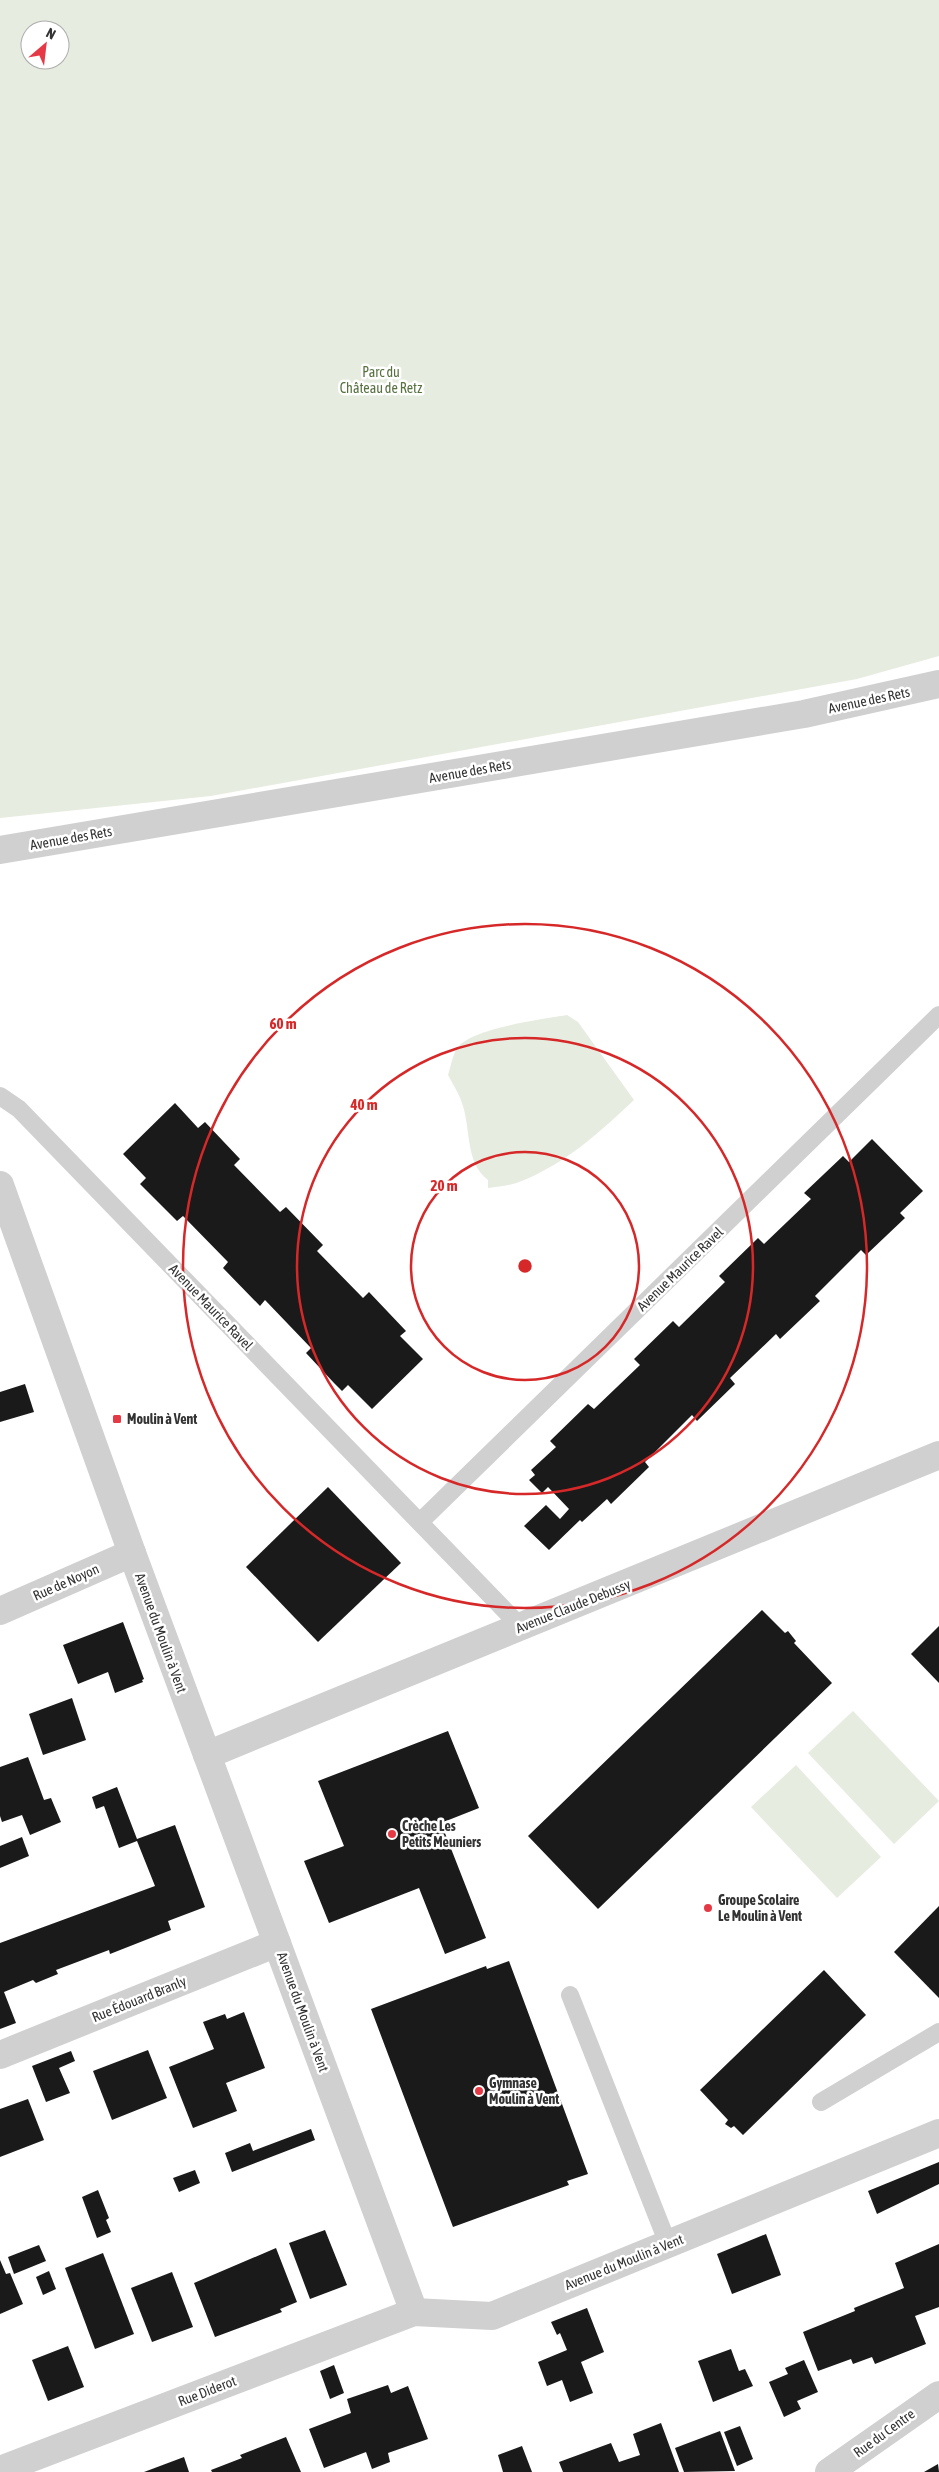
<svg xmlns="http://www.w3.org/2000/svg" width="939" height="2472" font-family="'Asap Condensed',sans-serif">
	<style>
		.green { fill: #e6ecdf; fill-rule: evenodd }
		.building { fill: #1a1a1a }
		.lines { fill: none; stroke-linecap: round; stroke-linejoin: round }
		.service { stroke: #d0d0d0; stroke-width: 18 }
		.minor { stroke: #d0d0d0; stroke-width: 28 }
		.ring { fill: none; stroke: #d62828; stroke-width: 2.5 }
		.poi-dot { fill: #e63946; stroke: #fff; stroke-width: 2 }
		.labels { text-anchor: middle; stroke-width: 5; stroke-linejoin: round; paint-order: stroke }
		.park-label { font-size: 14px; fill: #56703f; stroke: #fff }
		.street-label { font-size: 14px; fill: #333; stroke: #fff }
		.poi-label { font-size: 14px; font-weight: bold; fill: #333; stroke: #fff; text-anchor: start }
		.centre { fill: #d62828; stroke: #fff; stroke-width: 2.5 }
		.ring-label { font-size: 15px; text-anchor: middle; font-weight: bold; fill: #d62828; stroke: #fff; stroke-width: 5; stroke-linejoin: round; paint-order: stroke }
	</style>
	<rect width="100%" height="100%" fill="#fff"/>
	<g class="green">
		<path d="M0,0H939V656L857,679L211,796L0,818ZM30,30H60V60H30Z"/>
		<path d="M567,1015L578,1022L634,1100C600,1132 564,1165 519,1182C510,1186 498,1186 488,1188V1180C465,1163 471,1128 462,1103C459,1094 453,1084 448,1075C451,1066 453,1052 459,1046C475,1028 543,1019 567,1015Z"/>
		<path d="M853,1711L939,1801L894,1844L808,1753Z"/>
		<path d="M796,1765L881,1857L837,1898L751,1807Z"/>
	</g>
	<g class="building">
		<path d="M175,1103L198,1128L205,1122L240,1159L234,1165L280,1212L286,1207L323,1245L317,1251L363,1298L369,1292L406,1331L400,1336L423,1359L372,1409L348,1385L342,1391L334,1383L306,1353L311,1348L265,1300L260,1306L223,1268L228,1262L183,1216L177,1221L140,1184L146,1178L123,1154Z"/>
		<path d="M872,1139L923,1191L900,1213L905,1218L866,1255L861,1250L815,1296L820,1301L780,1339L776,1334L730,1378L735,1384L697,1421L692,1415L645,1462L649,1467L611,1504L607,1499L582,1522L580,1520L549,1550L524,1526L546,1505L560,1519L569,1509L548,1487L542,1493L529,1480L535,1475L531,1470L556,1447L550,1441L588,1404L594,1409L640,1365L634,1359L673,1321L679,1327L725,1282L719,1276L758,1238L764,1244L811,1199L804,1193L843,1156L849,1162Z"/>
		<path d="M25,1384L34,1412L0,1422V1392Z"/>
		<path d="M328,1487L401,1563L318,1642L246,1567Z"/>
		<path d="M762,1610L785,1633L788,1631L796,1641L794,1643L832,1683L598,1909L528,1836Z"/>
		<path d="M123,1622L144,1679L142,1680L143,1682L115,1693L108,1672L78,1684L63,1645Z"/>
		<path d="M939,1626V1683L911,1654Z"/>
		<path d="M72,1698L86,1740L43,1755L29,1714Z"/>
		<path d="M448,1731L479,1808L441,1823L486,1938L445,1954L419,1888L329,1923L304,1861L344,1846L318,1781Z"/>
		<path d="M28,1757L44,1800L51,1798L61,1822L30,1835L22,1815L2,1822L0,1816V1767Z"/>
		<path d="M117,1787L137,1839L175,1825L205,1907L168,1921L171,1930L110,1954L109,1950L56,1970L58,1974L36,1983L33,1980L4,1992L16,2023L0,2029V1943L155,1886L137,1841L119,1848L104,1806L96,1809L92,1797Z"/>
		<path d="M22,1837L29,1856L0,1868V1846Z"/>
		<path d="M939,1906V1998L894,1952Z"/>
		<path d="M509,1961L588,2174L567,2181L569,2185L453,2227L371,2009L486,1966L487,1969Z"/>
		<path d="M824,1970L866,2015L743,2135L734,2126L731,2128L725,2124L728,2120L700,2090Z"/>
		<path d="M244,2012L265,2068L226,2083L237,2111L193,2128L169,2067L214,2049L203,2022L225,2014L227,2019Z"/>
		<path d="M148,2050L167,2098L112,2120L93,2071Z"/>
		<path d="M71,2051L75,2061L59,2068L70,2093L46,2102L32,2066Z"/>
		<path d="M28,2099L44,2140L0,2157V2109Z"/>
		<path d="M311,2129L315,2140L232,2172L225,2153L250,2143L253,2151Z"/>
		<path d="M939,2162V2184L877,2214L868,2191Z"/>
		<path d="M195,2170L200,2183L179,2192L173,2178Z"/>
		<path d="M98,2190L109,2218L106,2220L111,2232L97,2238L82,2197Z"/>
		<path d="M325,2230L347,2285L310,2299L289,2243Z"/>
		<path d="M766,2234L781,2275L732,2294L717,2254Z"/>
		<path d="M939,2244V2307L915,2316L926,2344L875,2364L872,2357L853,2364L851,2359L818,2371L803,2332L855,2311L854,2308L904,2288L895,2263Z"/>
		<path d="M39,2245L46,2261L14,2274L8,2257Z"/>
		<path d="M276,2248L297,2302L280,2309L282,2312L215,2337L194,2283Z"/>
		<path d="M103,2253L134,2334L95,2349L65,2268Z"/>
		<path d="M0,2260L6,2274L10,2273L23,2304L0,2314Z"/>
		<path d="M49,2271L56,2289L43,2295L36,2277Z"/>
		<path d="M172,2272L193,2327L152,2342L131,2288Z"/>
		<path d="M587,2308L604,2352L581,2362L593,2393L570,2402L562,2380L547,2386L538,2362L567,2350L560,2333L557,2335L551,2322Z"/>
		<path d="M68,2346L84,2387L48,2401L32,2360Z"/>
		<path d="M731,2349L739,2371L745,2369L753,2386L713,2402L698,2361Z"/>
		<path d="M804,2360L818,2392L797,2401L801,2409L784,2417L769,2382L788,2374L785,2368Z"/>
		<path d="M334,2365L344,2393L330,2399L320,2371Z"/>
		<path d="M388,2385L391,2393L408,2386L428,2439L388,2453L390,2462L372,2469L366,2452L324,2468L309,2429L351,2413L347,2399Z"/>
		<path d="M661,2423L679,2472H563L559,2462L611,2443L619,2462L640,2455L633,2434Z"/>
		<path d="M740,2426L753,2459L737,2466L724,2432Z"/>
		<path d="M720,2431L735,2471L684,2472L675,2448Z"/>
		<path d="M286,2437L301,2472H212L211,2470L242,2458L240,2455Z"/>
		<path d="M522,2446L532,2472H503L498,2455Z"/>
		<path d="M184,2457L189,2472H144Z"/>
		<path d="M938,2464L939,2472H924Z"/>
	</g>
	<g class="lines">
		<g class="service">
			<path d="M0,1096L19,1109L521,1627"/>
			<path d="M420,1522L939,1015"/>
			<path d="M570,1995L668,2244"/>
			<path d="M821,2102L939,2032"/>
		</g>
		<g class="minor">
			<path d="M0,850L804,714L939,684"/>
			<path d="M0,1185L132,1553L414,2312"/>
			<path d="M0,1611L132,1553"/>
			<path d="M207,1755L939,1455"/>
			<path d="M0,2055L277,1943"/>
			<path d="M0,2470L414,2312L492,2316L939,2133"/>
			<path d="M829,2472L939,2395"/>
		</g>
	</g>
	<g class="ring">
		<circle cx="525" cy="1266" r="114"/>
		<circle cx="525" cy="1266" r="228"/>
		<circle cx="525" cy="1266" r="342"/>
	</g>
	<g class="poi-dot">
		<rect x="112" y="1414" width="10" height="10" rx="2.5"/>
		<circle cx="392" cy="1834" r="5"/>
		<circle cx="708" cy="1908" r="5"/>
		<circle cx="479" cy="2091" r="5"/>
	</g>
	<g class="labels">
		<g class="park-label">
			<text x="381" y="377">Parc du<tspan x="381" dy="16">Château de Retz</tspan></text>
		</g>
		<g class="street-label">
			<text transform="translate(869 700) rotate(-12)" y="5">Avenue des Rets</text>
			<text transform="translate(470 771) rotate(-10)" y="5">Avenue des Rets</text>
			<text transform="translate(71 838) rotate(-10)" y="5">Avenue des Rets</text>
			<text transform="translate(680 1269) rotate(-44)" y="5">Avenue Maurice Ravel</text>
			<text transform="translate(211 1307) rotate(46)" y="5">Avenue Maurice Ravel</text>
			<text transform="translate(66 1582) rotate(-24)" y="5">Rue de Noyon</text>
			<text transform="translate(573 1606) rotate(-22)" y="5">Avenue Claude Debussy</text>
			<text transform="translate(161 1633) rotate(70)" y="5">Avenue du Moulin à Vent</text>
			<text transform="translate(139 1999) rotate(-22)" y="5">Rue Édouard Branly</text>
			<text transform="translate(303 2012) rotate(70)" y="5">Avenue du Moulin à Vent</text>
			<text transform="translate(624 2262) rotate(-22)" y="5">Avenue du Moulin à Vent</text>
			<text transform="translate(207 2391) rotate(-21)" y="5">Rue Diderot</text>
			<text transform="translate(884 2433) rotate(-36)" y="5">Rue du Centre</text>
		</g>
		<g class="poi-label">
			<text x="127" y="1424">Moulin à Vent</text>
			<text x="402" y="1831">Crèche Les<tspan x="402" dy="16">Petits Meuniers</tspan></text>
			<text x="718" y="1905">Groupe Scolaire<tspan x="718" dy="16">Le Moulin à Vent</tspan></text>
			<text x="489" y="2088">Gymnase<tspan x="489" dy="16">Moulin à Vent</tspan></text>
		</g>
	</g>
	<circle cx="525" cy="1266" r="8" class="centre"/>
	<g class="ring-label">
		<text x="283" y="1029">60 m</text>
		<text x="364" y="1110">40 m</text>
		<text x="444" y="1191">20 m</text>
	</g>
	<g transform="translate(45 45) rotate(28)"><circle r="24" fill="#ffffff" stroke="#adadad"/>
	<path d="M0-4L9 19L0 12L-9 19Z" fill="#e63946"/>
	<text y="-8" font-size="14" font-weight="bold" text-anchor="middle" fill="#333333">N</text>
	</g>
</svg>
